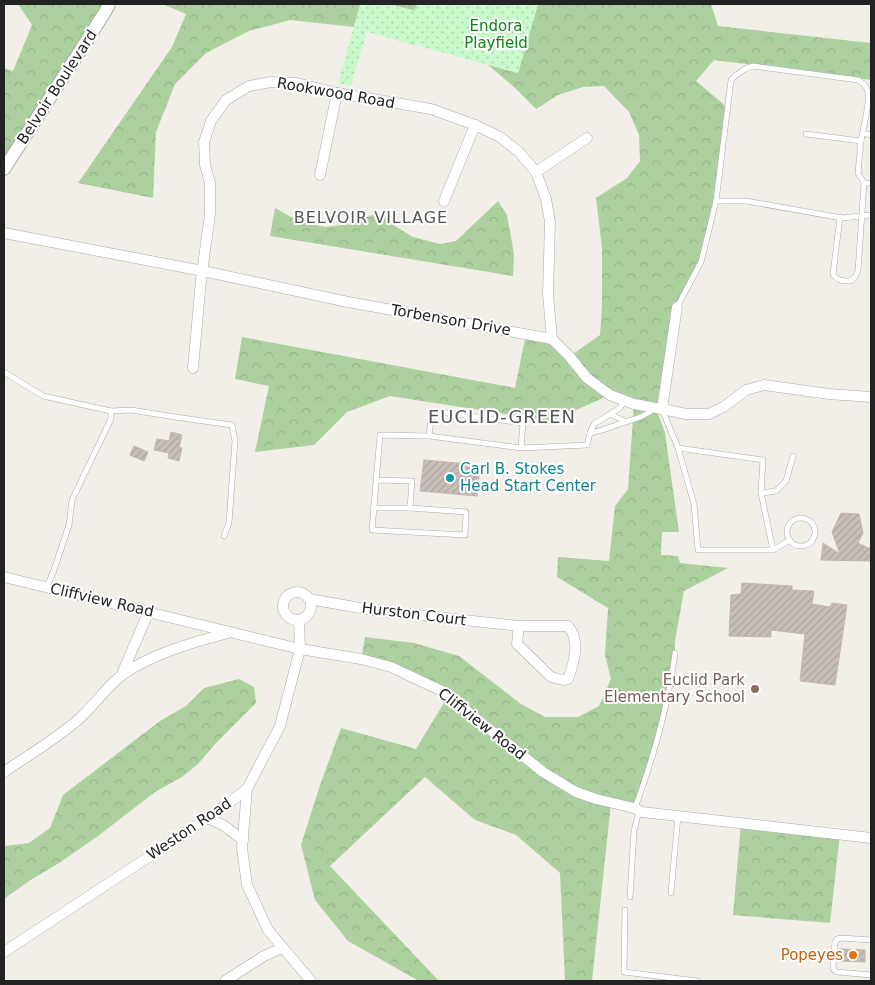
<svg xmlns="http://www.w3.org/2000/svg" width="875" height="985" font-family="'DejaVu Sans',sans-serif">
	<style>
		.forest { fill: url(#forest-crowns) }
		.park { fill: url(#park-dots) }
		.building { fill: url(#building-hatch); stroke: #c4b6ab }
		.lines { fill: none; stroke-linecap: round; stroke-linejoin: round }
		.service-casing { stroke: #a9a9a9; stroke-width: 6 }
		.minor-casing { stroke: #a9a9a9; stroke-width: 11 }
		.tertiary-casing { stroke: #a9a9a9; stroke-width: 14 }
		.service { stroke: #fff; stroke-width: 5 }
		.minor { stroke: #fff; stroke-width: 10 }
		.tertiary { stroke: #fff; stroke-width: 12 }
		.culture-dot { fill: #0f9aa8; stroke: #fff; stroke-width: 2 }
		.education-dot { fill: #8d6e63; stroke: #fff; stroke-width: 2 }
		.food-dot { fill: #e8710a; stroke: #fff; stroke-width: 2 }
		.labels { text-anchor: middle; stroke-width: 4; stroke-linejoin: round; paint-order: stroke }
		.park-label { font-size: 15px; fill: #0c8416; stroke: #fff }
		.street-label { font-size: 15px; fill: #222; stroke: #fff }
		.culture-label { font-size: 15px; fill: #0d838f; stroke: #fff; text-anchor: start }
		.education-label { font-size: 15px; fill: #785e54; stroke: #fff; text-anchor: end }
		.food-label { font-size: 15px; fill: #c56008; stroke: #fff; text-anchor: end }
		.neighbourhood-label { font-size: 16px; letter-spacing: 1px; fill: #555; stroke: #fff }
		.quarter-label { font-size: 18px; letter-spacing: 1px; fill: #555; stroke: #fff }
	</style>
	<defs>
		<pattern id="forest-crowns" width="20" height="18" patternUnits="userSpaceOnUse" patternTransform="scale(1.25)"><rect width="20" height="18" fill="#add19e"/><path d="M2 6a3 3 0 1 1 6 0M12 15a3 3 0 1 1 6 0" fill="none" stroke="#95b388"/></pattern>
		<pattern id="park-dots" width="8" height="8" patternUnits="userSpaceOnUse" patternTransform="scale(1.25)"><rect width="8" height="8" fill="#c8facc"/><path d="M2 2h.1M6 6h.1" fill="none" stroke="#acd6af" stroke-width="1.8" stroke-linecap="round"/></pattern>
		<pattern id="building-hatch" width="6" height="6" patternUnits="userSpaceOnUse" patternTransform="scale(1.25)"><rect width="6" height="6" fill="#c7bfb8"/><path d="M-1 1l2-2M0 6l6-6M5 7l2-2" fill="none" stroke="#aba49e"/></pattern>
	</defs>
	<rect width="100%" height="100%" fill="#f2efe9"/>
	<g class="forest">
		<path d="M18,4H109L4,169V68L13,71L32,25Z"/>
		<path d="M162,4H417L415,11L393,5L414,45L354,27L290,20L249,31L206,53L175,84L156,132L153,198L78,183L172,47L186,14Z"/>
		<path d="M538,4H711L718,26L871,43V80L714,60L696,81L728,108L716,201L701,262L677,307L662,409L656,408L665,433L679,532H662L661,555L678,556L680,563L728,568L684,591L675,641V653L668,696L634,808L611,803L592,981H565L560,873L516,835L475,820L425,777L330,866L439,981H419L348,941L315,900L301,845L320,785L341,728L416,749L448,696L361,659L365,637L414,643L459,656L521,704L545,717H578L599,706L611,679L605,655L608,608L557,577L558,557L609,561L615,506L628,489L634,404L610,395L551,421L390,396L347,412L314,445L255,452L269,386L235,379L242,337L515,388L526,334L552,339L570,356L600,335L602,306V248L596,198L627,178L640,161L639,135L629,112L604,86L583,87L558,95L536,109L515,88L488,65L518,73Z"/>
		<path d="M498,201L507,215L514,254L513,276L270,236L275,208L300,222L326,227L351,224L372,215L389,218L395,226L413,237L440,244L456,241Z"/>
		<path d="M239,679L254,687L256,703L216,743L198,764L182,777L155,792L98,836L59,863L29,881L4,899V846L29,843L50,828L63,795L160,721L186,706L204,688Z"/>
		<path d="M741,823L840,834L830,923L733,915Z"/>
	</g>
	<path class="park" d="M360,4H390L415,11L417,4H538L518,73L367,32L351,86L338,83Z"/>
	<g class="building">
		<path d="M171,432L182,435L179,447L182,448L179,461L168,458L169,453L154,450L157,439L169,441Z"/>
		<path d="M134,446L148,452L144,461L130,455Z"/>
		<path d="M424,460L480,465L477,496L420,491Z"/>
		<path d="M841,513L859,514L863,533L858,543L868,548H871V561L821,560L823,543L840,554L832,532Z"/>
		<path d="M742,583L792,586V590L814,591L812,604L830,607L832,603L847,605L835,685L800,681L805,634L771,630V637L729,636L731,595L741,594Z"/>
		<path d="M840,949L865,950V962L840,961Z"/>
	</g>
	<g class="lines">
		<defs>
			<g id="service">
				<path d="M862,133L871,135"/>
				<path d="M806,134L861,141L858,173L864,183"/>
				<path d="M716,201H746L842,218L871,215"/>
				<path d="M840,217L833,274C837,281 843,281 850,281L855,277L858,271L864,183H871"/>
				<path d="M677,307L701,262L716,201L731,80C738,73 744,68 753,66L858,80C863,83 867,87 868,92C870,104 863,129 861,141"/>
				<path d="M4,372L43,396L111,411V419L72,500L69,525L54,570L47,587"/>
				<path d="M662,409L678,448L763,460L761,493L773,550H698L694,504L678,448"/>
				<path d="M111,411L131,410L175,417L232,425L235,441L229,523L224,536"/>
				<path d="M610,414L626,422"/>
				<path d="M590,433C602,431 613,426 625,422C638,418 643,417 654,409"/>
				<path d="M521,448L523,423L432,411L429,436L521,448L587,445L590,433L594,424L620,408L625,400"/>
				<path d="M376,480L412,481L410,508L466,512L465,535L372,530L380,435L429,436"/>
				<path d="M761,493L776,491L786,481L793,456"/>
				<path d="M373,508H410"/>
				<circle cx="801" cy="532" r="14"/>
				<path d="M773,550L790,540"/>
				<path d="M635,808C654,756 668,708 675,653"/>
				<path d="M671,893L678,816"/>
				<path d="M630,897L634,831L639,811"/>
				<path d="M625,910L624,972L697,981"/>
				<path d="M871,940L841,938L837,939L835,942L833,967L834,970L837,972L871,975"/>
			</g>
			<g id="minor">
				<path d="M536,172L587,138"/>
				<path d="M320,175L337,93"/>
				<path d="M444,201L475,125"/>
				<path d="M4,233L203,271L348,302L552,339L570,357L587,378L610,395L634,404L662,409L686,414H709L725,406L746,390L764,385L829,394L871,397"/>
				<path d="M193,368L201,280L210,214V183L205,165L204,142L211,121L226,100L249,86L271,82L297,83L337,93L431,109L475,125L500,137L519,152L536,172L546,199L550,222L548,294L552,339"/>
				<path d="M662,409L677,307"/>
				<path d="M4,577L300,649L361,659L391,667L442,691L543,772L576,792L596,799L634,808L642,812L871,838"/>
				<circle cx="297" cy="606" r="14"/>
				<path d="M309,599L372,610L519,626H568C581,641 574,662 568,679L563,680L551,677L517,644L519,626"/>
				<path d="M121,676L149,611"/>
				<path d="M4,772C29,755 56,739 79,719C94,706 107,686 122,675C151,654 194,642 228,633"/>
				<path d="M247,789L242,848L247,885L268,930L311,981"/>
				<path d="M207,818L223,825L243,840"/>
				<path d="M4,952L217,812L247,789L280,726L300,649L299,620"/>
				<path d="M225,981L264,956L282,948"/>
			</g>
			<path id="tertiary" d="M4,169L105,12L109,4"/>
		</defs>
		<use href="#service" class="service-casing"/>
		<use href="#minor" class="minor-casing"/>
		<use href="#tertiary" class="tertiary-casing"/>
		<use href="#service" class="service"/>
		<use href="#minor" class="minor"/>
		<use href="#tertiary" class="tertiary"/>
	</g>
	<circle class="culture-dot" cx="450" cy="478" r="5"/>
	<circle class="education-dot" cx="755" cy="689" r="5"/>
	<circle class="food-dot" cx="853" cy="955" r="5"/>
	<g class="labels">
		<g class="park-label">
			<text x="496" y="31">Endora<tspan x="496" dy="17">Playfield</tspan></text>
		</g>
		<g class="street-label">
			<text transform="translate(57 87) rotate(-57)" y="5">Belvoir Boulevard</text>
			<text transform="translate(336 93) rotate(10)" y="5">Rookwood Road</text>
			<text transform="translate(451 320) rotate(10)" y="5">Torbenson Drive</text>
			<text transform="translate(102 600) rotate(13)" y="5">Cliffview Road</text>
			<text transform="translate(414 614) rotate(7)" y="5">Hurston Court</text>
			<text transform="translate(482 724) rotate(38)" y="5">Cliffview Road</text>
			<text transform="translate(189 829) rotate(-34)" y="5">Weston Road</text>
		</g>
		<g class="culture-label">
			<text x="460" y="474">Carl B. Stokes<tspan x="460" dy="17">Head Start Center</tspan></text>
		</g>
		<g class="education-label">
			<text x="745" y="685">Euclid Park<tspan x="745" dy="17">Elementary School</tspan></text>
		</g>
		<g class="food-label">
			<text x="843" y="960">Popeyes</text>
		</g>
		<g class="neighbourhood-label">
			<text x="371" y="223">BELVOIR VILLAGE</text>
		</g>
		<g class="quarter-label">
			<text x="502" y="423">EUCLID-GREEN</text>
		</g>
	</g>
	<rect width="875" height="985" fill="none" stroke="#222222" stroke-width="10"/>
</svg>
